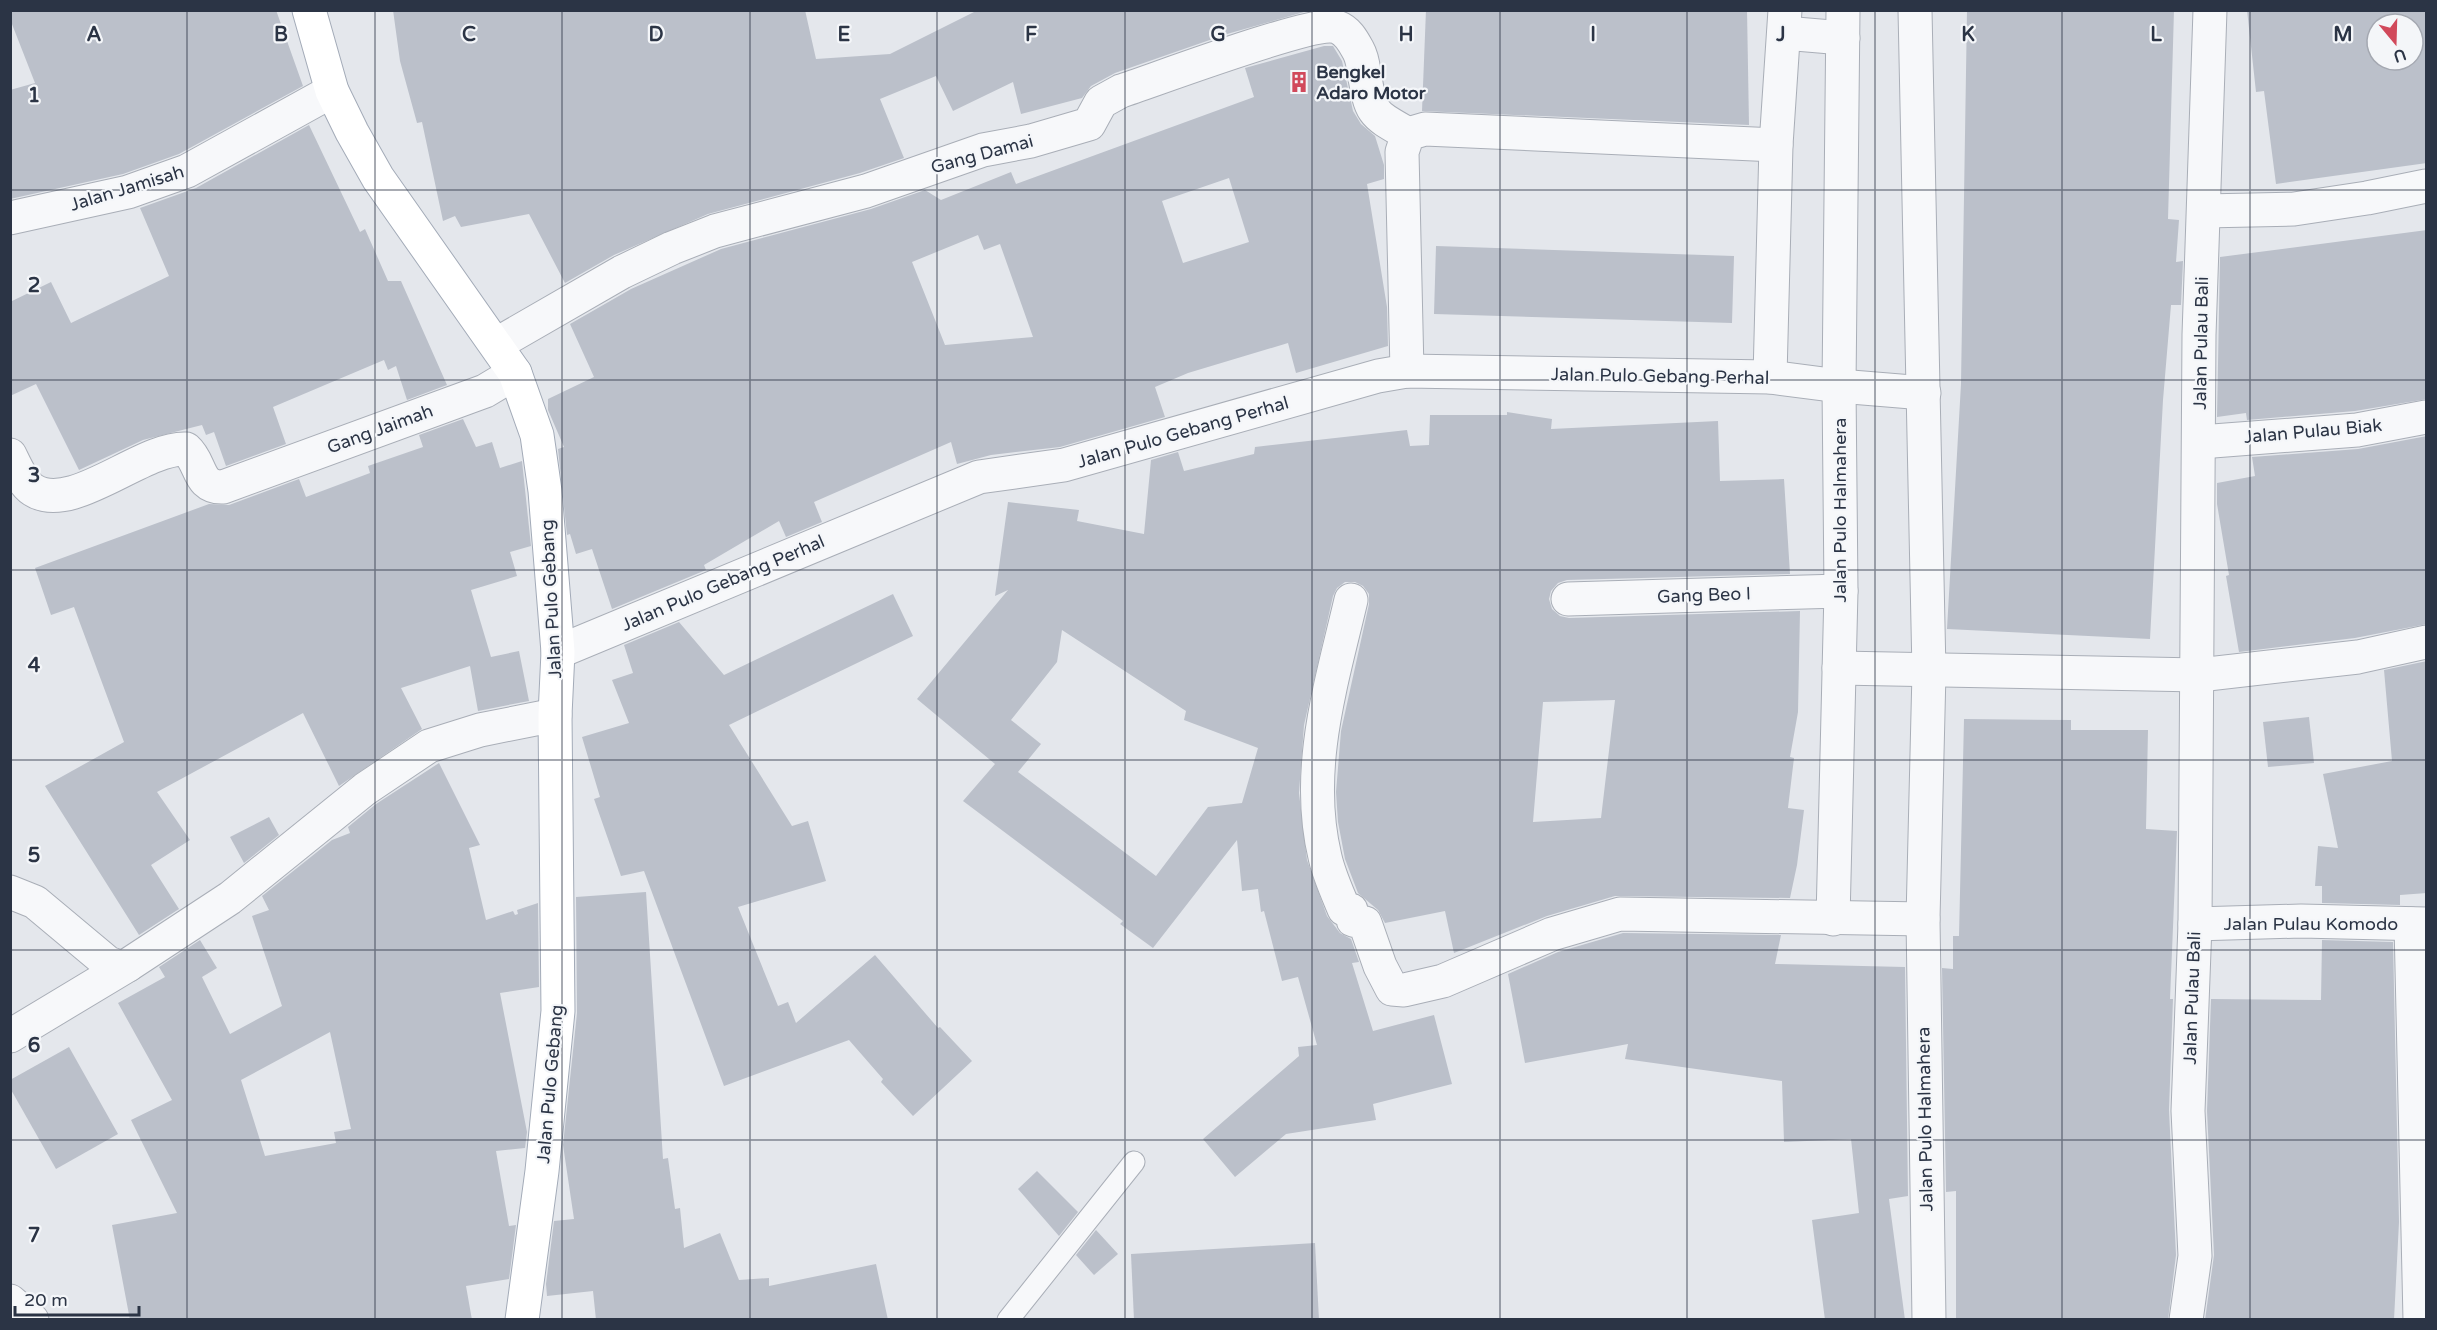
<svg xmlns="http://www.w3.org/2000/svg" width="2437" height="1330" font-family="'Varela Round',sans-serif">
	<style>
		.building { fill: #bbc0ca; fill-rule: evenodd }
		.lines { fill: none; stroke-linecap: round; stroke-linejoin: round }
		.lane-casing { stroke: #a9aeb7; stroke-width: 23 }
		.street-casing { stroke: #a9aeb7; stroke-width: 35 }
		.primary-casing { stroke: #a3abb8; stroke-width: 35 }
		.lane { stroke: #f7f8fa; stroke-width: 21 }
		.street { stroke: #f7f8fa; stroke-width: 33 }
		.primary { stroke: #fff; stroke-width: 33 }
		.grid { fill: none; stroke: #2b3445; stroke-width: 1.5; stroke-opacity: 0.55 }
		.labels { text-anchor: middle; stroke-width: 4.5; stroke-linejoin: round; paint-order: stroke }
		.poi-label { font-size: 18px; font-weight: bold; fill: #2b3445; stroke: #f4f6f9; text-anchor: start }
		.street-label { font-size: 18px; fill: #2b3445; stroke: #f4f6f9 }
		.grid-label { font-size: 20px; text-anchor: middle; font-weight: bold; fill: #2b3445; stroke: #f4f6f9; stroke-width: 4.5; stroke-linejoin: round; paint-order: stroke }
	</style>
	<rect width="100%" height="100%" fill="#e4e7ec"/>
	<g class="building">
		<path d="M10,10H276L303,86L179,154L123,174L10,199V90L35,83L10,19Z"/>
		<path d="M393,10H805L816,59L890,54L978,10H1311L1227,34L1115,73L1091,86L1082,98L1021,114L1013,82L953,111L936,76L880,99L904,158L860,173L708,214L614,255L565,283L529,214L461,227L455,216L443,221L422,122L417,123L400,61Z"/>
		<path d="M1426,10H1747L1749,125L1422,111Z"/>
		<path d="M1967,10H2174L2168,219L2179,220L2176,262L2183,261L2181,305H2171L2163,400L2150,639L1947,629L1961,384Z"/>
		<path d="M2247,10H2427V163L2276,184L2264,91L2256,92ZM2377,24H2413V60H2377Z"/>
		<path d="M1324,46H1333L1342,61L1353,111L1361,124L1375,136L1384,165V179L1367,184L1387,307L1388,346L1296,373L1288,343L1188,373L1155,387L1165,417L1060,447L991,455L957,464L951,442L814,502L822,522L786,537L779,521L704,565L706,570L612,609L592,549L576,554L570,534L567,535L558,449L564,447L548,410V399L594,377L570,324L631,289L721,249L871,209L925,190L941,200L1011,172L1016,184L1254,97L1245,68ZM1229,178L1249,242L1183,263L1162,201ZM978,235L984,250L1000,244L1033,337L945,345L912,262Z"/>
		<path d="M309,125L360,232L365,229L388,281H401L447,385L407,400L396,366L388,370L384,360L273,407L286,444L226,466L214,432L206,435L202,425L143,440L79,470L36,384L10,396V302L51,282L71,323L169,276L140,208L196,188Z"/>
		<path d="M2427,230V399L2355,411L2247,420L2246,413L2217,417L2220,257Z"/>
		<path d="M1436,246L1734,256L1732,323L1434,314Z"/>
		<path d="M1507,412L1552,419L1551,429L1718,421L1720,481L1784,479L1790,574L1567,580L1558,583L1551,591L1549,599L1552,609L1560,616L1569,618L1800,611L1798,712L1790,757L1794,758L1788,808L1804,810L1797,865L1790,898L1615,896L1547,916L1454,953L1445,911L1385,923L1378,910L1358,893L1345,859L1338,822L1336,792L1341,731L1369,604V594L1363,586L1355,582H1345L1337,588L1333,596L1304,725L1299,793L1307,860L1327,916L1340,933L1351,939L1359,962L1352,963L1373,1031L1434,1015L1452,1084L1373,1104L1376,1120L1286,1134L1235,1177L1203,1139L1299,1056L1298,1047L1317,1045L1298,977L1282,981L1264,911L1261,912L1258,889L1242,891L1237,840L1153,948L1120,924L1123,921L963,801L995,764L917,699L1008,590L995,596L1008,502L1079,510L1077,521L1144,534L1151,460L1178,452L1184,471L1254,454L1255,447L1407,430L1410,446L1429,445L1430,415H1507ZM1062,630L1186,711L1184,720L1258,748L1242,803L1208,807L1156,876L1018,772L1041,744L1011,720L1057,662ZM1615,700L1601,818L1533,822L1543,702Z"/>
		<path d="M463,419L476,447L492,442L500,468L522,461L531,546L510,552L517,576L471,590L491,657L519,651L529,701L478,711L470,666L401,688L422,729L339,786L303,713L157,792L190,840L151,865L179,909L139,935L45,786L124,742L74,607L51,615L35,568L209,504L229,505L299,479L306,497L370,473L368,466L423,447L419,435Z"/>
		<path d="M2427,436V624L2355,638L2239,652L2226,576L2229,575L2217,504V483L2255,476L2252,457L2358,449Z"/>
		<path d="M893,594L913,636L729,725L792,826L808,821L826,881L738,907L778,1006L788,1002L796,1023L875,955L938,1028L940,1027L972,1061L913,1116L881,1082L883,1079L849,1040L724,1086L644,871L621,876L594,799L600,797L582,737L629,723L612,680L633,673L624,645L679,622L724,675Z"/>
		<path d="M2427,661V893L2400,895V905L2322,903V886H2315L2318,846L2338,848L2323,774L2392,761L2384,670Z"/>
		<path d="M2309,717L2314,763L2268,767L2263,722Z"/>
		<path d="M1964,719L2071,720V730H2148L2146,829L2177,831L2170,999H2173L2169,1110L2176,1255L2168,1320H1956V1191L1946,1192L1942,968L1953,969V936H1959Z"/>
		<path d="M439,763L480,845L469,848L486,920L513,911L515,915L518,914L517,910L538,903L539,987L500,993L527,1132L525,1148L496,1151L509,1226L516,1225L509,1279L466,1286L472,1320H130L112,1225L177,1213L131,1120L172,1100L118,1003L165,977L159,967L200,940L217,968L202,977L230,1034L282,1006L252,916L269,910L262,896L332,840L350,833L348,827L376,804ZM330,1032L351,1129L334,1132L336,1143L265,1156L241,1080Z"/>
		<path d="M269,817L279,835L244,863L230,837Z"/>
		<path d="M646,892L663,1159L668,1158L675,1209L680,1208L684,1248L720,1233L739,1280L769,1278V1286L876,1264L888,1320H596L593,1291L547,1296L546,1284L554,1221L574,1219L563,1145L577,1013L576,897Z"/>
		<path d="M1623,933L1781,935L1775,964L1905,967L1908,1196L1889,1199L1905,1320H1825L1812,1220L1859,1213L1851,1139L1784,1142L1782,1081L1625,1059L1628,1044L1525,1063L1508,974L1558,952Z"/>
		<path d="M2322,940L2393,942L2399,1222L2394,1320H2205L2214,1255L2207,1111L2211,999L2321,1000Z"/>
		<path d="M69,1047L118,1134L56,1169L10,1088V1080Z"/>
		<path d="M1037,1171L1078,1212L1059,1236L1018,1189Z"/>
		<path d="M1096,1230L1118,1254L1094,1275L1076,1255Z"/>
		<path d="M1315,1243L1319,1320H1134L1131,1254Z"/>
	</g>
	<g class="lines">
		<defs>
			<path id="lane" d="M1008,1320L1134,1162"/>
			<g id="street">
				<path d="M1915,10L1929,672L1923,919L1929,1320"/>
				<path d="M1784,33L1843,38"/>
				<path d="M2204,211L2294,209L2367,198L2426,186"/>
				<path d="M10,218L128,192L187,171L332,91"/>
				<path d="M497,344L622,272L672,248L715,231L866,191L983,150L1031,141L1089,124L1101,102L1121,91C1155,80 1313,20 1337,27C1348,31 1353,41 1358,50C1362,57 1363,64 1364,72C1371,114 1371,113 1408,134"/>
				<path d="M1407,371L1402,152L1408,134L1425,129L1776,145"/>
				<path d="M1770,377L1776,145L1785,10"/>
				<path d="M2200,442L2357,430L2426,417"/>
				<path d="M10,455C15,465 23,484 33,490C72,515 142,447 186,449C202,463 197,488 223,487L485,391L515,373"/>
				<path d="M1568,599L1841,591"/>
				<path d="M1351,600C1331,685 1304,770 1325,857C1329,875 1337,892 1344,909L1351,910L1353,920L1365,923L1380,966L1392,989L1404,990L1443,981L1552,934L1620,914L1923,919"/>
				<path d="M558,652L979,477L1064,465L1378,376L1407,371L1770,377L1839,386L1924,393"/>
				<path d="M1839,668L2199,675L2358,657L2426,642"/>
				<path d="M10,892L35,902L108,963L120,967L128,965L230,898L365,789L429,746L480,730L555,715"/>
				<path d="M1833,919L1841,591L1839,386L1843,10"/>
				<path d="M2195,924L2301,921L2426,924"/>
				<path d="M2411,924L2420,1320"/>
				<path d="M10,1036L128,965"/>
				<path d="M10,1301L32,1320"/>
				<path d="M2186,1320L2195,1256L2188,1111L2195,924L2199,335L2210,10"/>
			</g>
			<path id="primary" d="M309,10L332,91L352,132L378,178L515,373L537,435L545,491L558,652L555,715L558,1011L542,1171L522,1320"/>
		</defs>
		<use href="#lane" class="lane-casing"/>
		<use href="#street" class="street-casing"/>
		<use href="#primary" class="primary-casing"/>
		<use href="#lane" class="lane"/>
		<use href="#street" class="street"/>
		<use href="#primary" class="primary"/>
	</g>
	<path class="grid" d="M187,10V1320M375,10V1320M562,10V1320M750,10V1320M937,10V1320M1125,10V1320M1312,10V1320M1500,10V1320M1687,10V1320M1875,10V1320M2062,10V1320M2250,10V1320M10,190H2426M10,380H2426M10,570H2426M10,760H2426M10,950H2426M10,1140H2426"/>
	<defs>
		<symbol id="building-bare" viewBox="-9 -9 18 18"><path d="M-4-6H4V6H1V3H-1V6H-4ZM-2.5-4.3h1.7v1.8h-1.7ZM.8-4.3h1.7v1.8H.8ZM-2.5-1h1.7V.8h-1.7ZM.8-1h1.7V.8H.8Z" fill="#d1495b" stroke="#f4f6f9" stroke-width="2.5" paint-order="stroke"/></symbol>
	</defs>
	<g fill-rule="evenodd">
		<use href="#building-bare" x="1284" y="67" width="30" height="30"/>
	</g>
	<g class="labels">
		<g class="poi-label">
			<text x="1316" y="78">Bengkel<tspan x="1316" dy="21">Adaro Motor</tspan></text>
		</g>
		<g class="street-label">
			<text transform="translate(982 154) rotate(-15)" y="6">Gang Damai</text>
			<text transform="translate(127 188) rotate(-17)" y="6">Jalan Jamisah</text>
			<text transform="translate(2201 343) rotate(-89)" y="6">Jalan Pulau Bali</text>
			<text transform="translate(1660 376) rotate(1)" y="6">Jalan Pulo Gebang Perhal</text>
			<text transform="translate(380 429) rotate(-20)" y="6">Gang Jaimah</text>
			<text transform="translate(2313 431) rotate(-5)" y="6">Jalan Pulau Biak</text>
			<text transform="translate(1183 432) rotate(-16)" y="6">Jalan Pulo Gebang Perhal</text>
			<text transform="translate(1840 510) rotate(-90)" y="6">Jalan Pulo Halmahera</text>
			<text transform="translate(723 583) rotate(-23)" y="6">Jalan Pulo Gebang Perhal</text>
			<text transform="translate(1704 595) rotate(-2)" y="6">Gang Beo I</text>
			<text transform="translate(551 599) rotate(-93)" y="6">Jalan Pulo Gebang</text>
			<text x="2311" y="930">Jalan Pulau Komodo</text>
			<text transform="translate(2192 998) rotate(-88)" y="6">Jalan Pulau Bali</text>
			<text transform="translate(550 1084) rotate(-85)" y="6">Jalan Pulo Gebang</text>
			<text transform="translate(1925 1119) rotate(-91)" y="6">Jalan Pulo Halmahera</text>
		</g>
	</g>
	<g class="grid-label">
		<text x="94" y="41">A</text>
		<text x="281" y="41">B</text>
		<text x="469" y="41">C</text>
		<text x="656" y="41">D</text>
		<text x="844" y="41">E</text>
		<text x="1031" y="41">F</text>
		<text x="1218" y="41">G</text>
		<text x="1406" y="41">H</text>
		<text x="1593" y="41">I</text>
		<text x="1781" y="41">J</text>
		<text x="1968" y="41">K</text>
		<text x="2156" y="41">L</text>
		<text x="2343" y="41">M</text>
		<text x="34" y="102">1</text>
		<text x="34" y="292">2</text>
		<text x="34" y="482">3</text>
		<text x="34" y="672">4</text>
		<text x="34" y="862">5</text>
		<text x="34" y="1052">6</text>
		<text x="34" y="1242">7</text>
	</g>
	<rect width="2437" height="1330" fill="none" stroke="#2b3445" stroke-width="24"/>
	<g transform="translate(2395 42) rotate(161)"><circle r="28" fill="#f4f6f9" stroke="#a4a8b1" stroke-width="1.5"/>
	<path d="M0-4.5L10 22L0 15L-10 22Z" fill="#d1495b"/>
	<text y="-9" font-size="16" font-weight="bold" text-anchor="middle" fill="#2b3445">U</text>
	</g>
	<path d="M15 1306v9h124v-9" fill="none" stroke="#2b3445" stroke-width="3"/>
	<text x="24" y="1306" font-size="18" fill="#2b3445" stroke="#f4f6f9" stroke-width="4.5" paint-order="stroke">20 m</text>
</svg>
